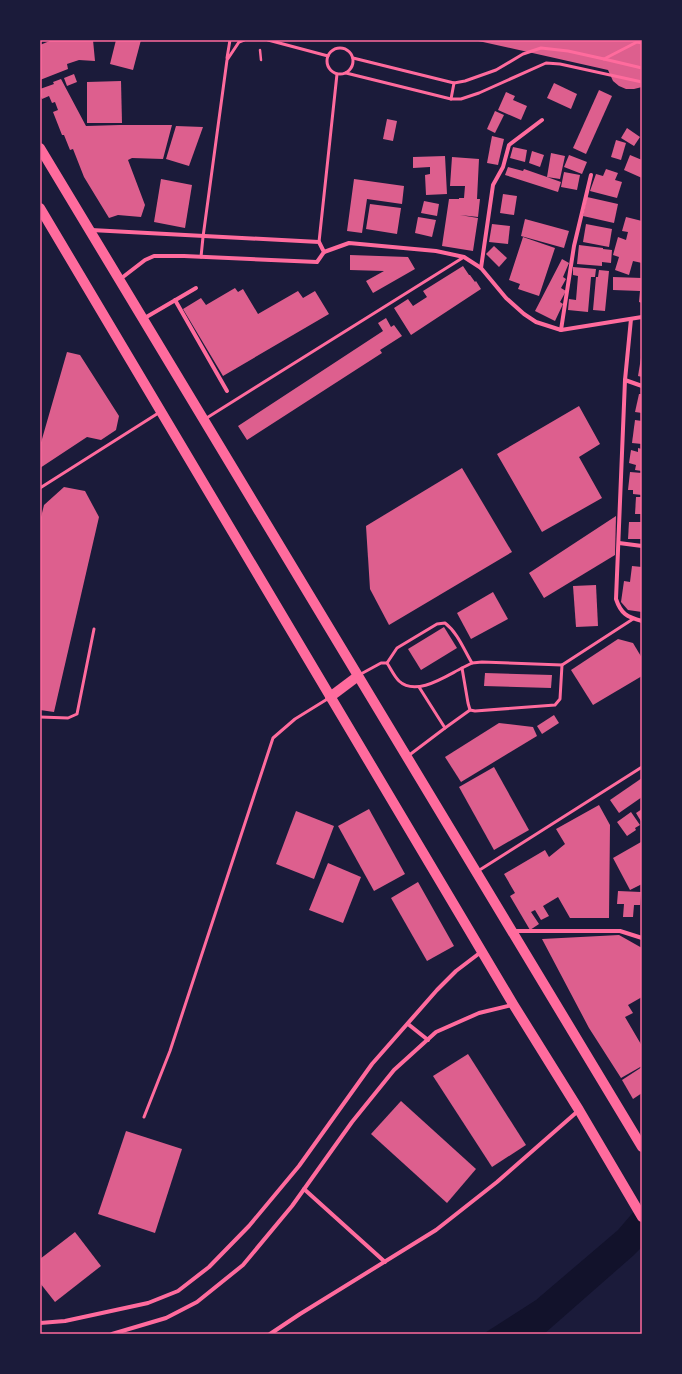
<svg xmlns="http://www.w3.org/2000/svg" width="682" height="1374" font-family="Figtree,sans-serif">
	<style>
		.water { fill: #12122b }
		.building { fill: #dd5f8e }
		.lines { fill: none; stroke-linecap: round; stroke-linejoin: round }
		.path { stroke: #ff6b9d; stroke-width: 2.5 }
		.service { stroke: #ff6b9d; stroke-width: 3 }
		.minor { stroke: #ff6b9d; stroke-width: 4 }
		.primary { stroke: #ff6b9d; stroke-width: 10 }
		.neatline { fill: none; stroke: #ff6b9d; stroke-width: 1.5 }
	</style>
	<rect width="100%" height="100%" fill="#1b1b3a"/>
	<path class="water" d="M642,1202V1247L634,1255L544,1334H483L536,1300L618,1230Z"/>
	<g class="building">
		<path d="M52,40H93L95,61L79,60L67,64L68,69L40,80V45Z"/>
		<path d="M116,40H141L133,70L110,64Z"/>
		<path d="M474,40H642V87L634,89H626L619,86L613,81L608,70Z"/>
		<path d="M74,74L77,82L67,86L64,78Z"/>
		<path d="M61,79L86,126L120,125H172L163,159L132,158L128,160L145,205L141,217L118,215L109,218L84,177L73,149L70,150L64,135H62L53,112L58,110L55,102L52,103L49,96L42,99L40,95V89L54,84L53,82Z"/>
		<path d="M121,81L122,123H87V82Z"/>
		<path d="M554,83L577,94L571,109L547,98Z"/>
		<path d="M599,90L612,96L586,154L573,148Z"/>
		<path d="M506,92L515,96L513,100L527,106L521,120L498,110Z"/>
		<path d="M495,111L504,115L495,133L487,129Z"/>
		<path d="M387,119L397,121L393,141L383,139Z"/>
		<path d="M176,126L203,127L189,166L166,159Z"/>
		<path d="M627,128L640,137L634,146L621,138Z"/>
		<path d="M492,136L504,139L498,165L487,163Z"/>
		<path d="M616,140L626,143L621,160L611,157Z"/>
		<path d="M513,147L527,150L525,162L510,158Z"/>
		<path d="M532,151L544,155L540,167L529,163Z"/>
		<path d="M551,153L565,156L560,179L547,177L561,182L558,192L505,175L508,167L523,171L524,169L547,177Z"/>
		<path d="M569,155L587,162L582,174L564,167Z"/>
		<path d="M630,155L642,160V178L624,170Z"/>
		<path d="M445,156L447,194L426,195L425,175L430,174V167L413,168V157Z"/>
		<path d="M452,157L479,159L477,199H480L478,217L460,215L478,218L473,251L442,246L449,199H459V198H464L465,186H450Z"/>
		<path d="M606,169L618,173L615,180L622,182L617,198L590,191L596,174L603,176Z"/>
		<path d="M564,172L580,175L577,190L561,187Z"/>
		<path d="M161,179L192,185L185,228L154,222Z"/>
		<path d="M354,179L404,186L402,204L367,199L362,233L347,231Z"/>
		<path d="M503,194L517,196L514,215L500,213Z"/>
		<path d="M587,197L618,204L614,223L583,216Z"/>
		<path d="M424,201L439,204L437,216L421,213Z"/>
		<path d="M370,204L401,208L397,234L366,229Z"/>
		<path d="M418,217L436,220L432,237L415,233Z"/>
		<path d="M626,217L642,221V263L633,261L629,275L615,270L619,257L613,255L618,237L626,240L628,232L622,231Z"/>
		<path d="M525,219L569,231L564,248L521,236Z"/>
		<path d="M492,224L510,226L508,244L489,242Z"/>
		<path d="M586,224L612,229L609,247L583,242Z"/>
		<path d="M523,237L555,248L539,296L518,289L520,284L509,280Z"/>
		<path d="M579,245L603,248V249L612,250L611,263L602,262V266L577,264Z"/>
		<path d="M494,246L507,258L499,267L486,254Z"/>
		<path d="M350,255L408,257L415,269L373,293L366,281L384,271L350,270Z"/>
		<path d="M562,259L569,263L563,277L566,279L561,288L566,291L560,302L563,304L555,321L535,311Z"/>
		<path d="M463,266L469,275H470L475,282L476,281L481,289L411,335L394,308L408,299L413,306L427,297L423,291Z"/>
		<path d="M573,267L596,269L595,277H591L588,312L568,310L569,299L576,300L578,276L573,275Z"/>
		<path d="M599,270L609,271L605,311L593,310L596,277H598Z"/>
		<path d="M613,277L642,278V303L639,302L640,291L613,290Z"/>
		<path d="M235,288L238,292L243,289L258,314L298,291L303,298L315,291L329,314L223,376L183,309L201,298L206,305Z"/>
		<path d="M386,318L391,327L394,325L402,336L380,350L382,353L247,440L238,426L383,331L378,323Z"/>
		<path d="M67,352L80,355L119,416L116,430L101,440L87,437L40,468V446Z"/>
		<path d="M641,358H642V377L638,376Z"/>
		<path d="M639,394H642V413L635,412Z"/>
		<path d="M579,406L600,444L579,457L602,498L542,532L497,454Z"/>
		<path d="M635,420L642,421V444L632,443Z"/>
		<path d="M638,448L642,449V471L635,470L636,465L629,463L631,450L638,452Z"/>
		<path d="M462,468L512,552L389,625L370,589L366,526Z"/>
		<path d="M630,472L642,473V495L633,494V490H628Z"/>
		<path d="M64,487L85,491L99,517L54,712L40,710V521L44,505Z"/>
		<path d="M636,497H642V514H635Z"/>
		<path d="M616,516L615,555L544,598L529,573Z"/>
		<path d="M629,522H642V539H628Z"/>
		<path d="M632,566L642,567V612L628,610L621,602L624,581L630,582Z"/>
		<path d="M596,585L598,626L576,627L573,586Z"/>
		<path d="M493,592L508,619L471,639L457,613Z"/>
		<path d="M444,627L457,648L421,670L408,649Z"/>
		<path d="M618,639L633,643L642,658V676L593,705L571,670Z"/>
		<path d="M485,673L552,675L551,688L484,686Z"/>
		<path d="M554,715L559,723L542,734L537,726Z"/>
		<path d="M499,723L533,727L537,736L461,782L445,757Z"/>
		<path d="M494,767L529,830L494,850L459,787Z"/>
		<path d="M642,778V797L619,813L610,800Z"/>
		<path d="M599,805L610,825L609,918H570L558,897L543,906L549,916L541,920L535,910L531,912L539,924L530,930L510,896L515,893L504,874L545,850L549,857L565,844L556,829Z"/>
		<path d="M369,809L405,874L374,891L338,826Z"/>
		<path d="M642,809V823L636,813Z"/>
		<path d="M296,811L334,826L314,879L276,864Z"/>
		<path d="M631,812L640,825L635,828L636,830L627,836L617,822Z"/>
		<path d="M641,842L642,884L630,890L613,858Z"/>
		<path d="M328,863L361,877L343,923L309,910Z"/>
		<path d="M418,882L454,946L427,961L391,898Z"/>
		<path d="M618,891L641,892L640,905H634L633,917H623L624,904H617Z"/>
		<path d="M619,935L642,948V997L628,1005L633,1013L625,1017L642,1046V1066L621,1078L589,1028L542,939Z"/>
		<path d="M468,1054L526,1145L492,1167L433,1076Z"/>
		<path d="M642,1067V1093L633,1099L622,1080Z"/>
		<path d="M401,1101L476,1169L447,1203L371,1134Z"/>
		<path d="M126,1131L182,1149L155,1233L98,1214Z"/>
		<path d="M75,1232L101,1266L55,1302L40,1283V1259Z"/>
	</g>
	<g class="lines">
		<path class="path" d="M260,50L261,60"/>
		<g class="service">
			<path d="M268,40L328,56"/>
			<circle cx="340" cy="61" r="13"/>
			<path d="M227,58L230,40"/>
			<path d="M353,58L454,83L465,81L496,70L523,54L541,48L568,51L604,59L637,42L642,43"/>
			<path d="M604,59L642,68"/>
			<path d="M346,73L451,99H461L479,93L546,63L560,64L642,82"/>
			<path d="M451,99L454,83"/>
			<path d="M319,242L337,74"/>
			<path d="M201,257L203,237L227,60L239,42L244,40"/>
			<path d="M205,419L464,257"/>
			<path d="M40,488L160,412"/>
			<path d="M387,663L397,648L437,624L445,623C458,633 464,650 472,663"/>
			<path d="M462,668L472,663L482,662L562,665L633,619"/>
			<path d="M359,675L381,663H387C391,669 394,676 399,681C416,697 446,676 462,668L468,703L470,710"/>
			<path d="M419,687L445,728L470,710L475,711L555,705L560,699L562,665"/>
			<path d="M40,717L68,718L77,714L94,629"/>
			<path d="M408,756L445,728"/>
			<path d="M478,871L642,767"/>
			<path d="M144,1117L170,1051L273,738L295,719L329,698"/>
		</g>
		<g class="minor">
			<path d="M91,230L319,242L324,252L317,262L184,256H154L145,260L119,280"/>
			<path d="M324,252L349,243L436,251L464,257L481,268L506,298L524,314L536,322L561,330L642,317"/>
			<path d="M481,268L493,185L503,167L509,145L542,120"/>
			<path d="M175,300L227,391"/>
			<path d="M143,319L196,288"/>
			<path d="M631,319L625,380L616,599C621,614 627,617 642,621"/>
			<path d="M561,330L574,246L591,175"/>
			<path d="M625,380L642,386"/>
			<path d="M619,543L642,546"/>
			<path d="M513,931H620L642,938"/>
			<path d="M408,1024L428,1040"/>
			<path d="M304,1189L385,1262"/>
			<path d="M40,1323L65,1321L148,1303L178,1291L209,1267L249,1226L299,1166L372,1064L437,990L456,971L481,952"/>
			<path d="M112,1334L166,1318L197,1302L243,1265L292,1206L352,1122L394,1070L436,1032L479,1013L512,1005"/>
			<path d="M270,1334L300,1314L436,1230L497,1182L578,1111"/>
		</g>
		<g class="primary">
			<path d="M40,148L642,1147"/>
			<path d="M40,208L513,1004L579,1110L642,1217"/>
			<path d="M330,697L358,676"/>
		</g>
	</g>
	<rect width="682" height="1374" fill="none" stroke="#1b1b3a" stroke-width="82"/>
	<rect x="41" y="41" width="600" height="1292" class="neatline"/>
</svg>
